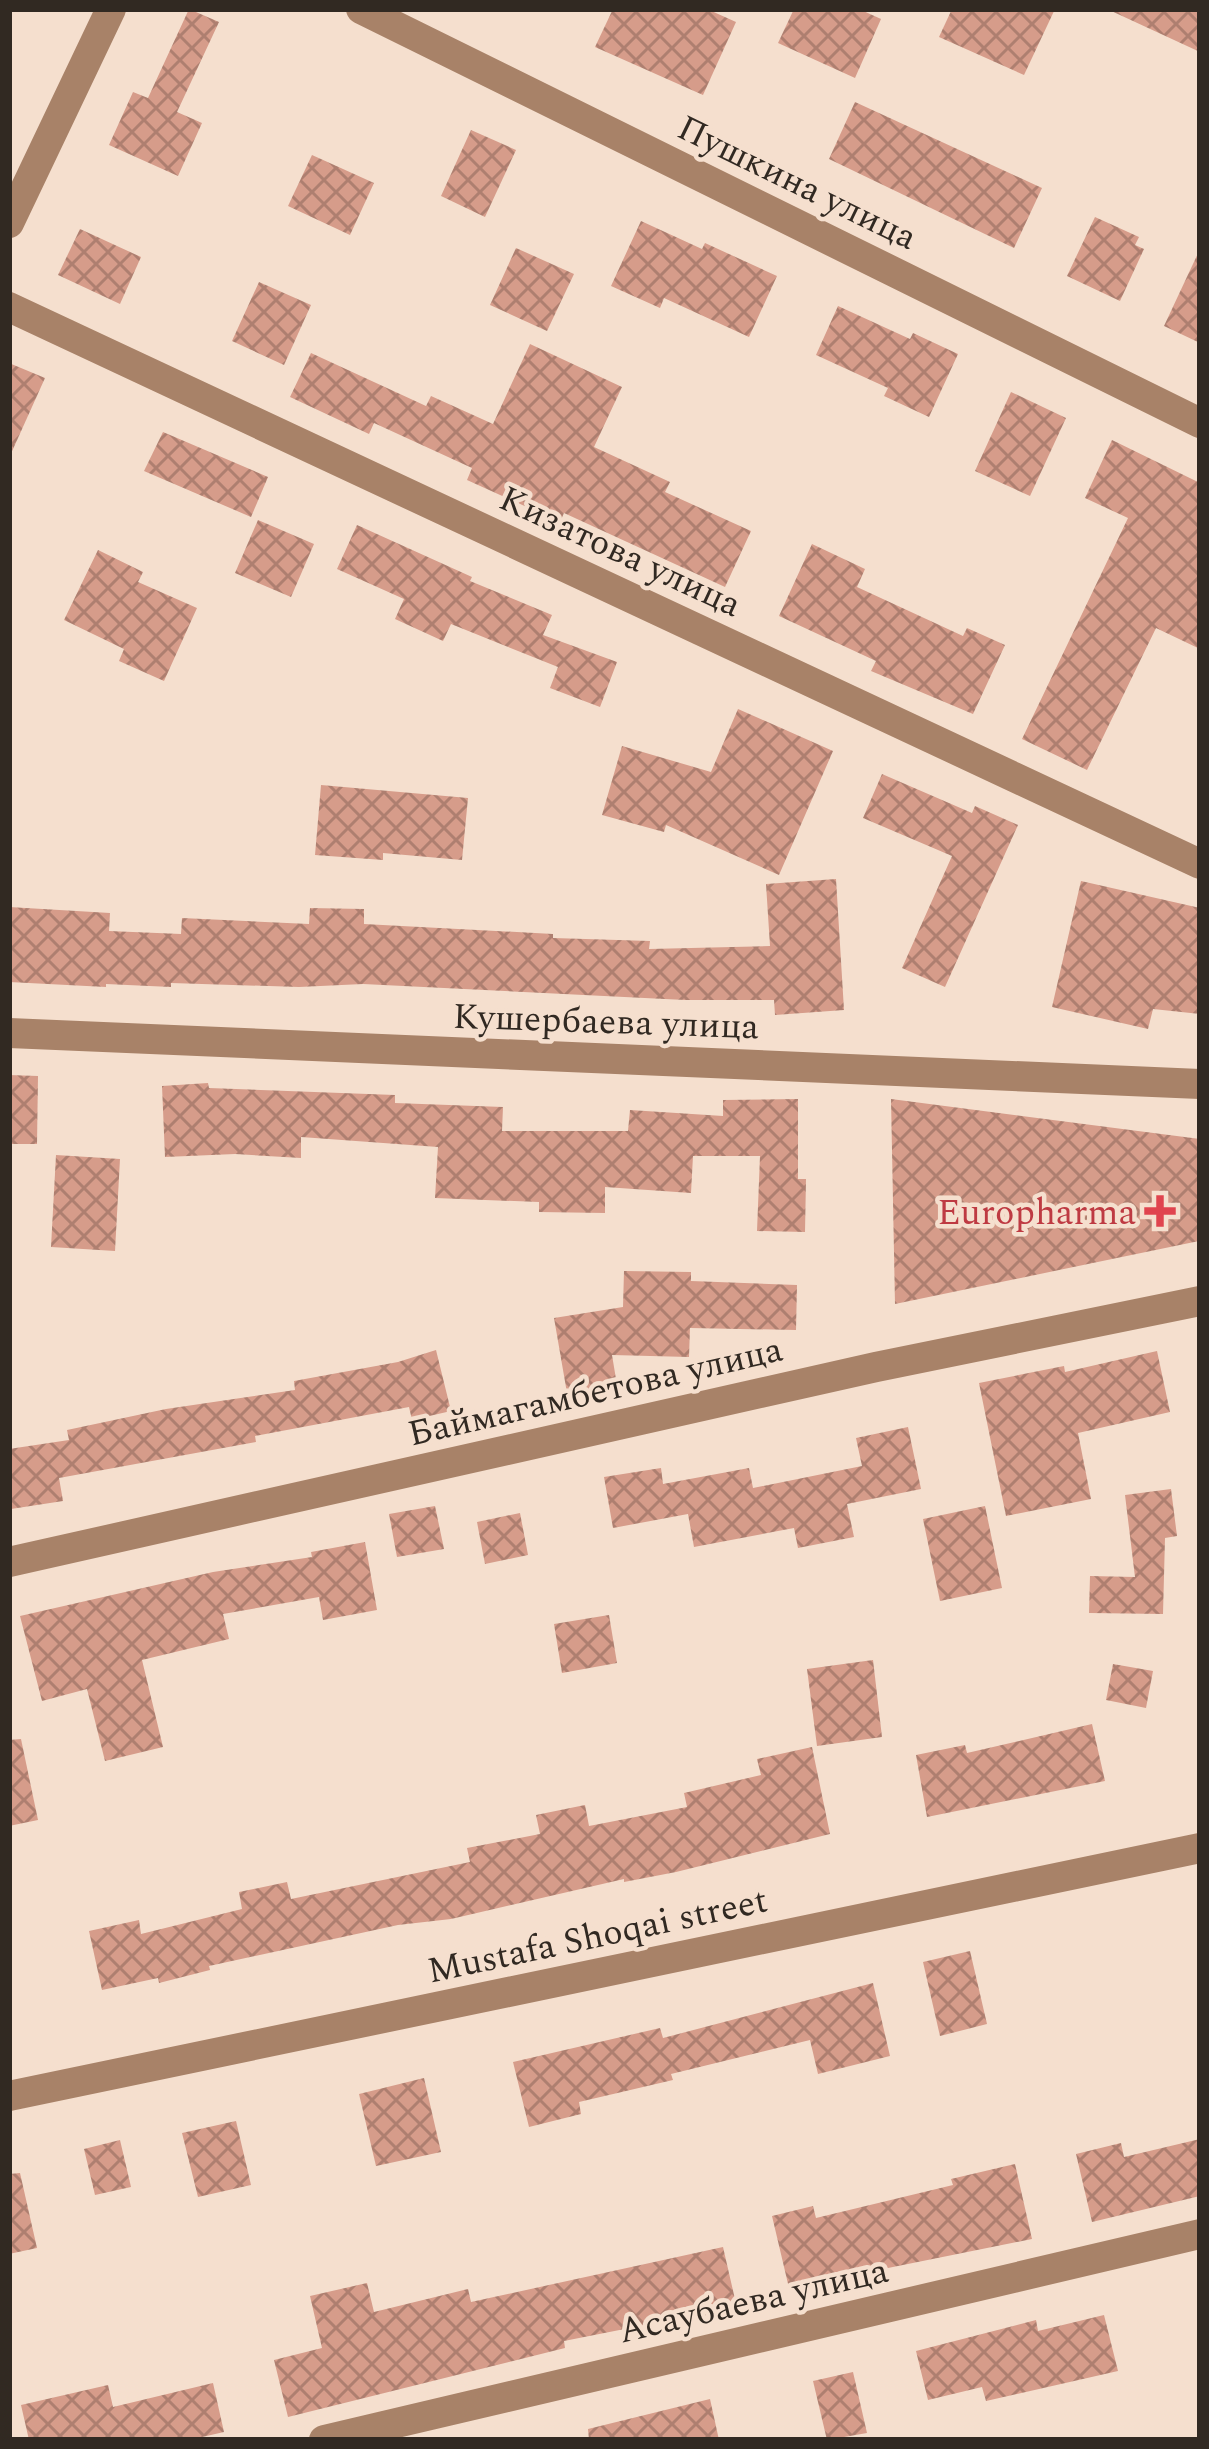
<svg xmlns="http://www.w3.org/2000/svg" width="1209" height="2449" font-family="Spectral,serif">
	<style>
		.building { fill: url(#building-cross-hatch) }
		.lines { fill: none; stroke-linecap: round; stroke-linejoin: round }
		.minor { stroke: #a88268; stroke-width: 30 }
		.health-dot { fill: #e0444e; stroke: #f5dfce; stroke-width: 4.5 }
		.labels { text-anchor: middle; stroke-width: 9; stroke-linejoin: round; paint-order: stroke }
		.street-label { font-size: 36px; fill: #312922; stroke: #f5dfce }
		.health-label { font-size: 36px; fill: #be3a42; stroke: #f5dfce; text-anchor: end }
	</style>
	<defs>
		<pattern id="building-cross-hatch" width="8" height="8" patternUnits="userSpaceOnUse" patternTransform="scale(3)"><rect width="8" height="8" fill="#d69c8a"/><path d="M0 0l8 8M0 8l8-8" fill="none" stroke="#ae7f70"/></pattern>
	</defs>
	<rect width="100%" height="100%" fill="#f5dfce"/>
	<g class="building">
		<path d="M189,9L219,22L177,112L202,123L178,176L109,145L133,92L148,98Z"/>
		<path d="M613,9H707L736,22L703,95L595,47Z"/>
		<path d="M794,9H859L881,19L855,78L778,43Z"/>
		<path d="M952,9H1055L1024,75L939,37Z"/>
		<path d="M1107,9H1200V52Z"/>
		<path d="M855,102L1042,188L1014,248L829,159Z"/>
		<path d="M471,130L516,150L485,217L441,196Z"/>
		<path d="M312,155L374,183L350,235L288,206Z"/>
		<path d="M1095,217L1139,237L1135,245L1144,249L1120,301L1067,276Z"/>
		<path d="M641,221L702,249L705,243L777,276L749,337L664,298L660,308L611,286Z"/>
		<path d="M80,229L141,257L120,304L58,275Z"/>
		<path d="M516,248L574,274L547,331L490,305Z"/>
		<path d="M1200,249V343L1164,326Z"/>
		<path d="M259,282L311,305L284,365L232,341Z"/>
		<path d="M838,306L910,339L913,333L958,354L929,417L884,396L888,388L816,355Z"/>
		<path d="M530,344L622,387L594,447L670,482L665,492L751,531L725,587L564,513L560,522L467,480L472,468L374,423L369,434L290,397L311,353L426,406L431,396L493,424Z"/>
		<path d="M9,363L45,378L9,458Z"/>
		<path d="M1011,392L1066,418L1030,496L975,471Z"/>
		<path d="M163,432L268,477L251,517L144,471Z"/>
		<path d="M1112,440L1200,483V649L1156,628L1087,770L1022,739L1128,518L1085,498Z"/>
		<path d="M258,520L314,544L291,597L235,573Z"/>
		<path d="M357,525L472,577L470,581L552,615L543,635L617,662L600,707L550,688L558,667L451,624L443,641L395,619L404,599L337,569Z"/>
		<path d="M812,544L865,569L857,587L963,636L967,628L1005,645L973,714L871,671L876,661L779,616Z"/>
		<path d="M98,550L143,572L138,582L197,608L164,681L119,661L124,649L64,620Z"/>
		<path d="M738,709L833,751L779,875L666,825L664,832L602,815L622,746L711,772Z"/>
		<path d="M882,774L972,813L975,806L1018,825L945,987L902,968L952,856L863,818Z"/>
		<path d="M321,785L468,798L462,860L383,853V860L315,855Z"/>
		<path d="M836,879L844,1010L775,1015L774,1000H685L363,984L299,987L171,983V987L106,984V987L9,982V907L110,913L109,931L181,934L182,918L309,924L310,908L364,909V924L553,934V938L650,941L649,949L770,946L766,884Z"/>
		<path d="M1081,881L1200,908V1014L1153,1009L1148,1029L1052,1007Z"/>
		<path d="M9,1075L38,1076L37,1144H9Z"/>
		<path d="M208,1083L209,1088L395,1095V1103L503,1107L502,1131H628L630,1110L723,1116V1100L798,1099V1179H806L805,1232L757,1231L760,1156H693L691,1193L605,1187V1213L539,1212V1202L435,1198L438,1147L301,1137V1158L235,1154L165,1157L162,1086Z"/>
		<path d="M891,1099L1200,1139L1199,1241L895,1304Z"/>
		<path d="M56,1155L120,1159L115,1251L51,1247Z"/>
		<path d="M624,1271L691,1272V1281L797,1285L796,1330L690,1328L689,1357L612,1355L617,1385L567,1393L554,1318L623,1307Z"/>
		<path d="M436,1350L451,1411L412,1420L409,1407L255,1436L256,1442L59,1478L63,1501L11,1509L9,1449L69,1440L67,1430L166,1409L295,1390L294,1381L398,1362Z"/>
		<path d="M1157,1351L1170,1412L1078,1433L1091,1499L1006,1516L979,1383L1064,1366L1065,1372Z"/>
		<path d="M908,1427L921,1489L847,1504L854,1537L798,1548L794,1528L694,1547L688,1514L613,1528L604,1477L661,1468L663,1484L749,1468L753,1488L862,1466L856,1438Z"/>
		<path d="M1171,1489L1177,1536L1165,1538L1163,1614L1089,1613L1090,1576L1135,1577L1125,1495Z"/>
		<path d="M435,1506L444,1549L397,1557L389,1514Z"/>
		<path d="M985,1506L1002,1588L940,1601L923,1519Z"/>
		<path d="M520,1513L528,1555L485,1564L477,1522Z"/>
		<path d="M365,1542L377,1610L323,1620L319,1597L223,1614L229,1639L142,1660L163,1747L105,1761L87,1689L42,1701L20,1616L213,1572L312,1557L311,1552Z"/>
		<path d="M609,1615L617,1663L562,1673L554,1624Z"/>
		<path d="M873,1660L882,1737L817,1746L807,1669Z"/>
		<path d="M1113,1664L1153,1671L1146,1708L1106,1700Z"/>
		<path d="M1092,1724L1105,1781L927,1817L916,1755L965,1745L967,1753Z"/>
		<path d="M21,1739L38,1820L9,1826V1740Z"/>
		<path d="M812,1747L830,1834L676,1872L624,1882V1879L451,1919L398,1925L209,1966L210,1970L159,1983L158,1978L102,1990L89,1931L139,1920L141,1934L242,1909L239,1892L287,1882L291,1899L470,1862L467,1848L540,1834L536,1815L585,1805L589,1826L687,1807L684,1793L761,1775L757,1759Z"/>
		<path d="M970,1951L987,2024L940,2036L923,1962Z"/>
		<path d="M873,1983L890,2056L818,2074L810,2040L671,2074L673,2080L579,2102L581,2114L529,2127L513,2062L660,2028L663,2038Z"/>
		<path d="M424,2078L441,2152L376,2166L359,2094Z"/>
		<path d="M236,2121L251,2185L198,2197L182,2133Z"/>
		<path d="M1200,2139V2196L1092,2222L1076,2154L1121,2143L1124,2157Z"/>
		<path d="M120,2140L131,2187L95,2195L84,2149Z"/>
		<path d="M1015,2164L1032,2239L789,2288L772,2216L813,2206L816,2218L953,2185L951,2179Z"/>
		<path d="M20,2173L37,2248L9,2254V2174Z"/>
		<path d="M723,2247L737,2308L666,2325L665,2321L564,2341L565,2348L288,2417L274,2360L322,2348L310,2296L367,2283L374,2312L468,2289L471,2302Z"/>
		<path d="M1104,2315L1118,2371L986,2401L982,2387L928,2400L916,2351L1036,2320L1038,2331Z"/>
		<path d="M853,2372L867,2433L827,2440L813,2381Z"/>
		<path d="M213,2383L224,2432L189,2440H29L21,2405L108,2385L113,2407Z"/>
		<path d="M710,2399L719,2440H589L588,2429Z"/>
	</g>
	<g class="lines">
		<g class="minor">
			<path d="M361,9L1200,423"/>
			<path d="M9,223L111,9"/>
			<path d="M9,307L1200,864"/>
			<path d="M9,1033L1200,1084"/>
			<path d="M9,1562L876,1367L1200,1301"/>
			<path d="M9,2096L1200,1848"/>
			<path d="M324,2440L1200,2234"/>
		</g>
	</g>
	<path class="health-dot" d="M1154 1193h12v12h12v12h-12v12h-12v-12h-12v-12h12z"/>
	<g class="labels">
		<g class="street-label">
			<text transform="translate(798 181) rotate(26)" y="13">Пушкина улица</text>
			<text transform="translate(621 550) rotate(25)" y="13">Кизатова улица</text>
			<text transform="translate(606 1020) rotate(2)" y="13">Кушербаева улица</text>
			<text transform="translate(595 1390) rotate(-13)" y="13">Баймагамбетова улица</text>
			<text transform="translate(597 1934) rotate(-12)" y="13">Mustafa Shoqai street</text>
			<text transform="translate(753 2299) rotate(-13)" y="13">Асаубаева улица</text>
		</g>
		<g class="health-label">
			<text x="1136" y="1224">Europharma</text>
		</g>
	</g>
	<rect width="1209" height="2449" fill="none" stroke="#312922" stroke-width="24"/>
</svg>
